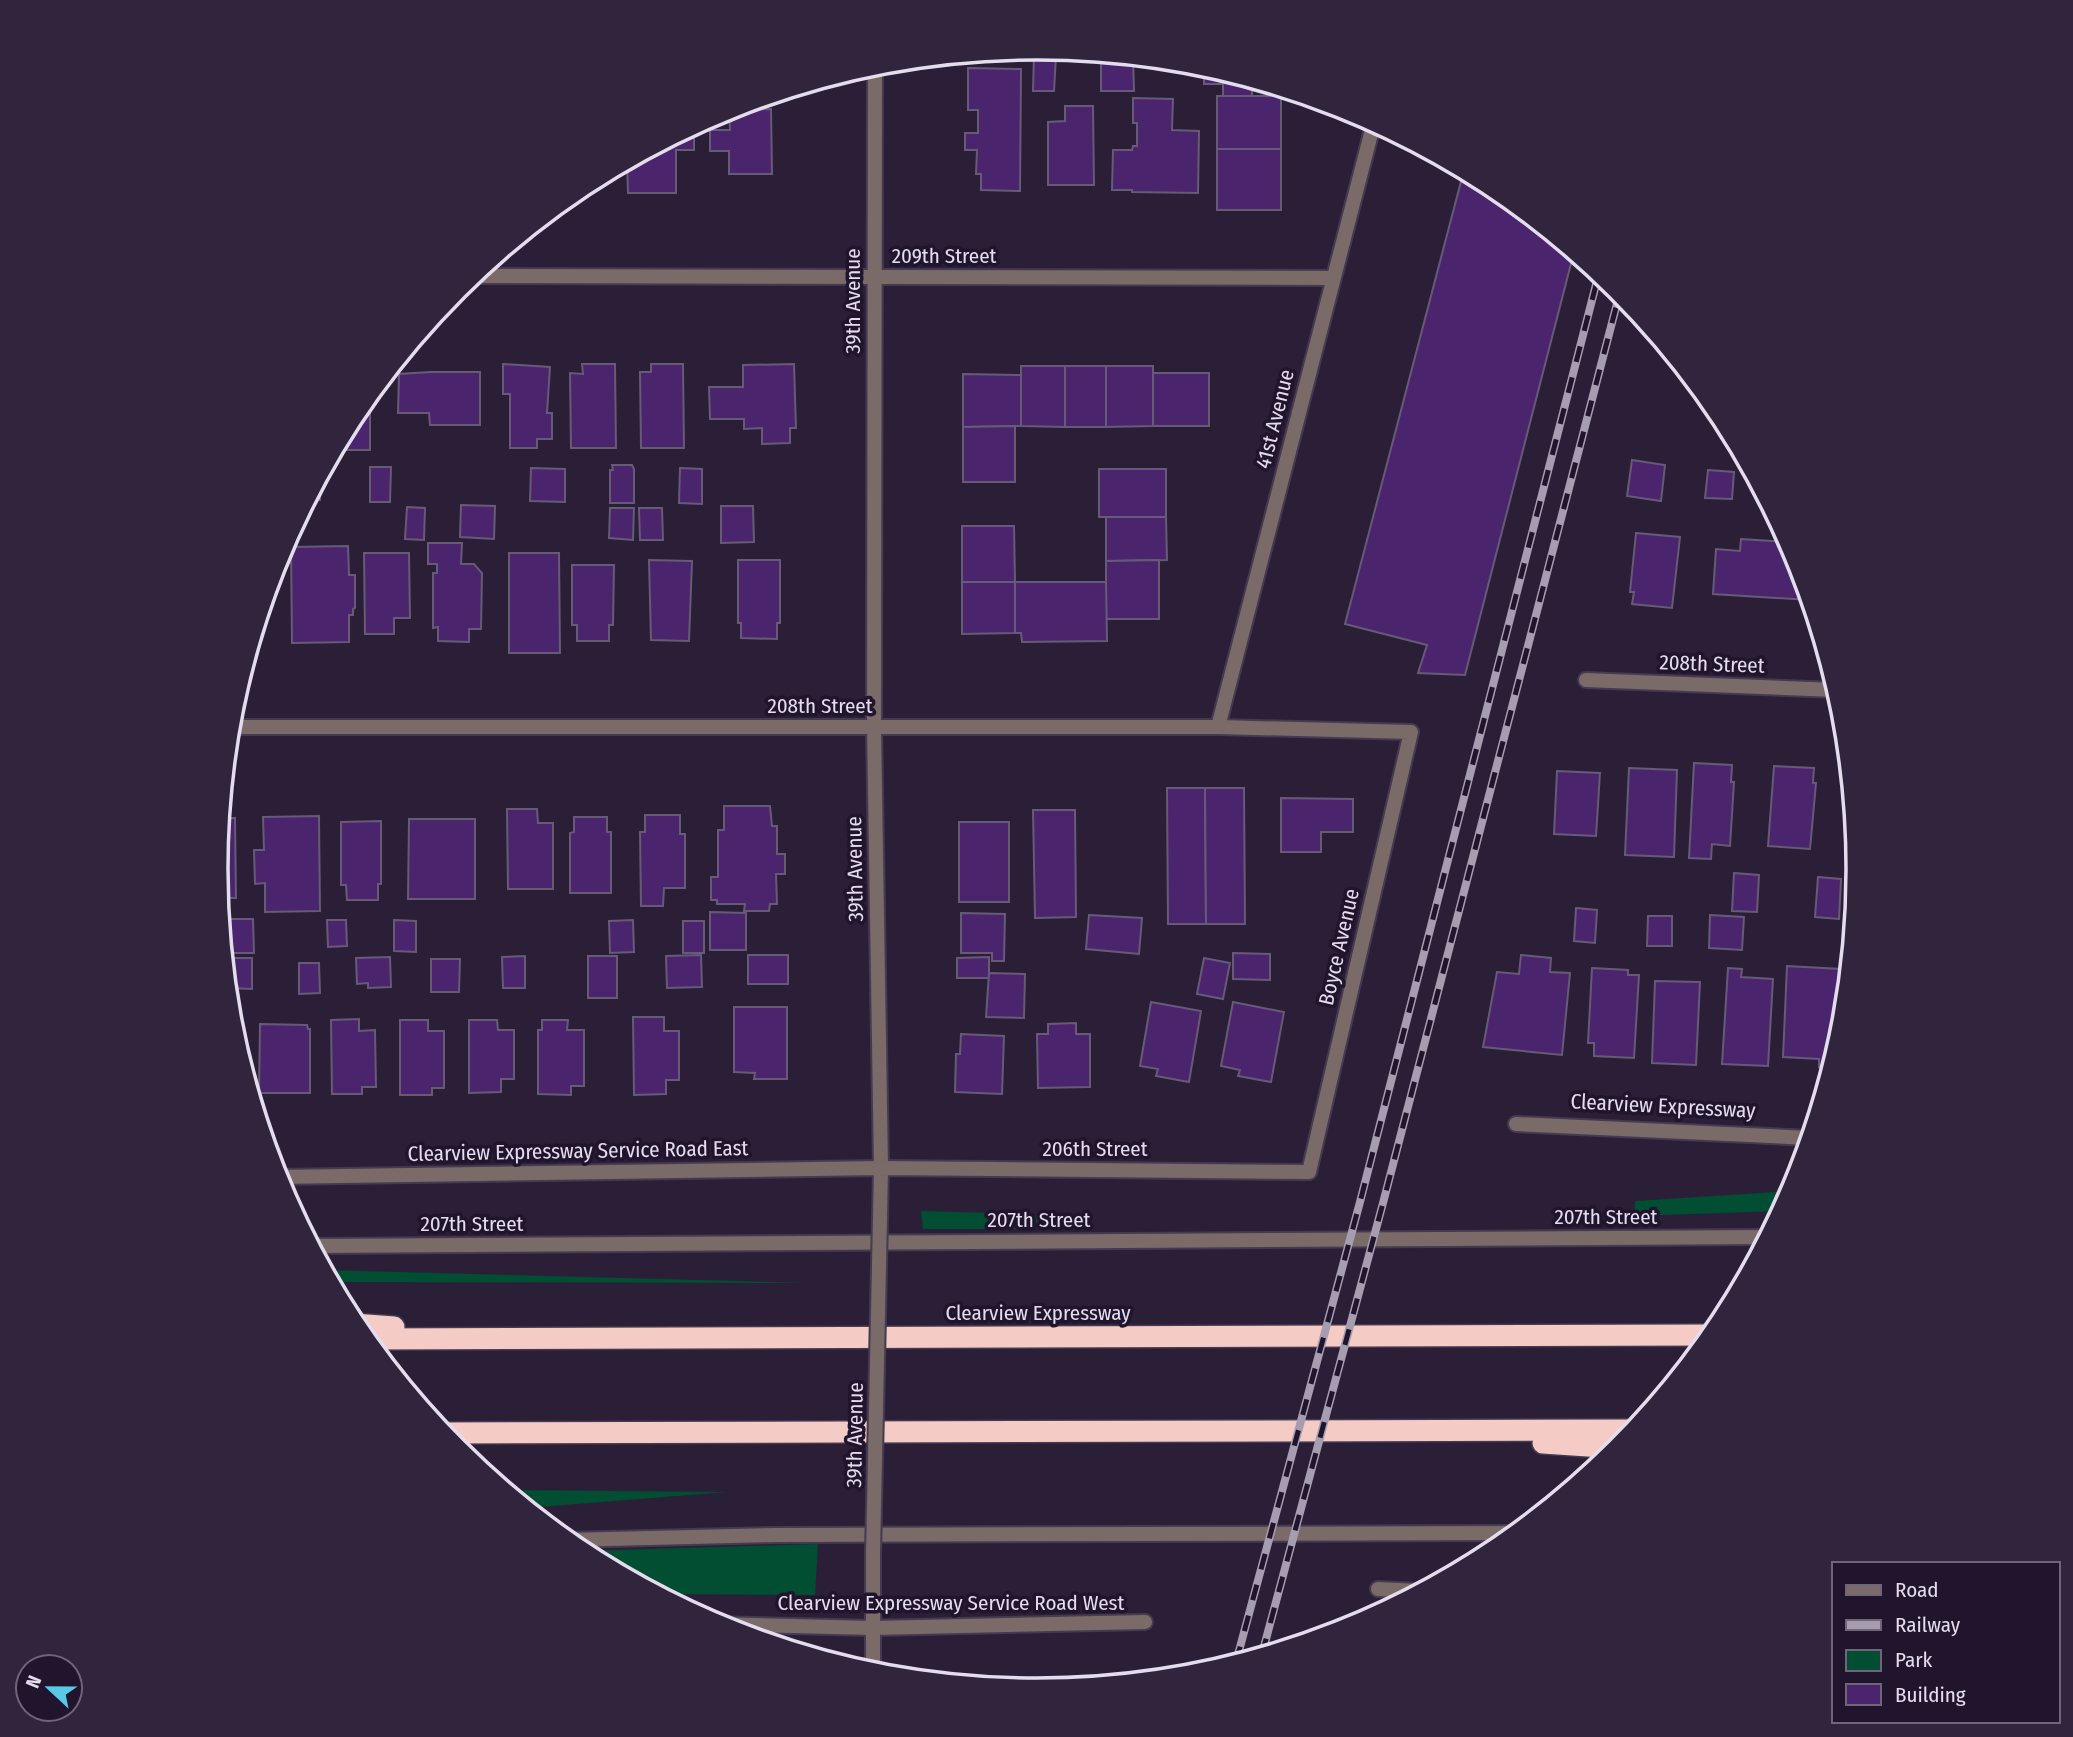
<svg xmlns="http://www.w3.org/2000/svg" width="2073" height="1737" font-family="'Fira Sans Condensed',sans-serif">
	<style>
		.green { fill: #014e32 }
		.building { fill: #4a256e; stroke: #675a77; stroke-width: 2 }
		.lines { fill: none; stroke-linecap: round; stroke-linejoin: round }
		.minor-casing { stroke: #443a51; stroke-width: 18 }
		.tertiary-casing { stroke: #443a51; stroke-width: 18 }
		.motorway-casing { stroke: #443a51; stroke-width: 24 }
		.minor { stroke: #7a6a68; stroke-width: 14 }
		.tertiary { stroke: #7a6a68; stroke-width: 14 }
		.motorway { stroke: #f4cbc5; stroke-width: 21 }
		.rail-casing { stroke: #a69db1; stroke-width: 8 }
		.rail { stroke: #20152d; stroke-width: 5; stroke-dasharray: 16; stroke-linecap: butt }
		.minor-bridge-casing { stroke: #443a51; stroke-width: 18; stroke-linecap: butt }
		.minor-bridge { stroke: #7a6a68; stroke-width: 14 }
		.labels { text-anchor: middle; stroke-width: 7; stroke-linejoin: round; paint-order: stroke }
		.street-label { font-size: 21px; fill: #e4ddee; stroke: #20152d }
		.rim { fill: none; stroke: #e4ddee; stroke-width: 3.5 }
	</style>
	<rect width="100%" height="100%" fill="#2a1f37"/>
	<g class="green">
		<path d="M1791,1191L1780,1211L1634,1216L1635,1201Z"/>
		<path d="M921,1211L1026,1214L1051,1219L1034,1229H923Z"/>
		<path d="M324,1270L806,1283L331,1282Z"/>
		<path d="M505,1490L727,1492L527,1508Z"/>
		<path d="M818,1544L815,1595L660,1594L579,1551Z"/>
	</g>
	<g class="building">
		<path d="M1101,54L1133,57L1134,91H1101Z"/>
		<path d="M1034,55L1056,56L1054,91H1033Z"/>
		<path d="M1204,65L1252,80V96H1223V84H1204Z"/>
		<path d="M968,68L1021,69L1020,191L981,190V174H976L977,150H965V133H978V110H968Z"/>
		<rect x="1217" y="96" width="64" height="53"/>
		<path d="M1133,98L1173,99L1172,130L1199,131L1198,193L1132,192V190H1112L1113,150H1132L1133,146H1137V123H1133Z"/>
		<path d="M1065,106H1093L1094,185H1048V122L1065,121Z"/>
		<path d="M771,109L772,174H729V151H710V130H730L729,110Z"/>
		<path d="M694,125V150H676V193H628L627,161Z"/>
		<rect x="1217" y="149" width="64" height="61"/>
		<path d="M1464,170L1493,186L1574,252L1465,675L1418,673L1427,645L1345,624Z"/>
		<path d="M503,364L550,367L547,413H552V439H537V448H510V394H503Z"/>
		<path d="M582,364H615L616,448H571L570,373L583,374Z"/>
		<path d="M651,364H683L684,448H641L640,372H651Z"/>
		<path d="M794,364L796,428H790V443L762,444V428L744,429V419H710L709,387H743V365Z"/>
		<path d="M1021,366H1065V427L1021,426Z"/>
		<rect x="1065" y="366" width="41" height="61"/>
		<path d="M1106,366H1153V426L1106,427Z"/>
		<path d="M430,372H480V425H430L429,413H398L399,374Z"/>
		<rect x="1153" y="373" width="56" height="53"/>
		<path d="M963,374L1021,375V426L963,427Z"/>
		<path d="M370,392V450H333L354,412Z"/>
		<path d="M1015,426V482H963V427Z"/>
		<path d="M1632,460L1665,465L1661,501L1627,496Z"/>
		<path d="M612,465H632L634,469V503H610V470H613Z"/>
		<path d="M370,467H391L390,502H370Z"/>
		<path d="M531,468L565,469V502L530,501Z"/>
		<path d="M680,468L702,469V504L679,503Z"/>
		<rect x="1099" y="469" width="67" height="48"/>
		<path d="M1708,470L1734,472L1732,499L1705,498Z"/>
		<path d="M321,473L320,500L307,499Z"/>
		<path d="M461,505L495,506L494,539L460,537Z"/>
		<path d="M721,506H753L754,542L721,543Z"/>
		<path d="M407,507L425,508L424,540L405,539Z"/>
		<path d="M610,508H634L633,540L609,538Z"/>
		<path d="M639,508H662L663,540H640Z"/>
		<path d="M1106,517H1166L1167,560L1106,561Z"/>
		<path d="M962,526H1014L1015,582H962Z"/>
		<path d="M1636,533L1680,537L1672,608L1632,604L1634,592H1630Z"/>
		<path d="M1741,539L1789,542L1795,555L1809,600L1713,594L1716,549L1740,551Z"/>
		<path d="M428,543H462L461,564H474L482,573L481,629H469V642L438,641V627L433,628V573H437V564H428Z"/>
		<path d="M348,546L349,575H355V608L353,609V615H349V642L292,643L291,547Z"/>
		<path d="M364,553H409L410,618H394V634H365Z"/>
		<path d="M509,553H559L560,653H509Z"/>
		<path d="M649,560L692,561L689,641L651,640Z"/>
		<path d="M738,560H780V623H777V639L741,638V623H738Z"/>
		<path d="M1159,560V619H1106V561Z"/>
		<path d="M572,565H614L613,625H609V641H577V625H572Z"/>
		<path d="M962,582H1015V633L962,634Z"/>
		<path d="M1015,582H1106L1107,641L1022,642L1021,633H1015Z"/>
		<path d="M1694,763L1732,765L1731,782H1734L1730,846L1712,844L1711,859L1689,858Z"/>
		<path d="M1774,766L1814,768L1813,783H1816L1810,849L1768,846Z"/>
		<path d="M1629,768L1677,770L1674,857L1625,855Z"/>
		<path d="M1557,771L1600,773L1596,836L1554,834Z"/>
		<path d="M1167,788H1205L1206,924H1168Z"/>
		<path d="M1205,788H1244L1245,924H1206Z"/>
		<path d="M1281,798L1353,799V832H1321V852H1281Z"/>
		<path d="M724,806H770L772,826H777V854H785V874H776L777,904H770L769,911H744L745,904H717V900H711V877H718V830H724Z"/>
		<path d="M507,809H537L538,823H553V889H508Z"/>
		<path d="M1033,810H1075L1076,917L1035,918Z"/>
		<path d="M645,815H680V834H685V888H664L663,906H641L640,832H645Z"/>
		<path d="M319,816L320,911L265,912V883L255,884L254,850H264L263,817Z"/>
		<path d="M1853,816L1857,863L1850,862Z"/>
		<path d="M574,817H607V832H611V893H570V833L574,832Z"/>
		<path d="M220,818H235L236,898H218L215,868Z"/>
		<path d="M409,819H475V899H408Z"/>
		<path d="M381,821V884H378V900H347L346,885H341V822Z"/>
		<rect x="959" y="822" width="50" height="80"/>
		<path d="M1734,873L1759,875L1757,912L1732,911Z"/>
		<path d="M1818,877L1841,879L1839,919L1815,917Z"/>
		<path d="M1576,908L1597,910L1595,943L1574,941Z"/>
		<path d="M710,912L746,913V950H710Z"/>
		<path d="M961,913L1005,914L1004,961H992V953H961Z"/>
		<path d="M1089,915L1142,918L1139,954L1086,949Z"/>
		<path d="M1710,915L1744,917L1742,950L1709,948Z"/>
		<path d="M1648,916H1672V946H1647Z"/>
		<path d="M228,919H253L254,953H228Z"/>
		<path d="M327,920H346L347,946L328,947Z"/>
		<path d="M394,920L416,921V952L394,951Z"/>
		<path d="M633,920L634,952L610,953L609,921Z"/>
		<rect x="683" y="921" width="21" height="32"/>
		<path d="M1233,953L1270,954V980L1233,979Z"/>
		<path d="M701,955L702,987L667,988L666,956Z"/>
		<rect x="748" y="955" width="40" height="29"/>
		<path d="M1521,955L1551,958L1550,972L1570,973L1562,1055L1483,1047L1497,972L1519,974Z"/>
		<path d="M525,956V988H503L502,957Z"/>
		<rect x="588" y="956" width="29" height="42"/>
		<path d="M390,957L391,987L368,988V983L357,984L356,958Z"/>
		<path d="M989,957V978H957V958Z"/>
		<path d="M229,958H252V989L229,988Z"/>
		<path d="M1204,958L1230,963L1223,999L1197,994Z"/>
		<path d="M431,959H460L459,992H431Z"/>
		<path d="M299,963H319L320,993L299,994Z"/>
		<path d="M1787,966L1841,969L1838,1042L1830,1067H1819V1059L1783,1057Z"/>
		<path d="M1592,968L1628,970V975H1639L1634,1058L1594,1056V1043H1588Z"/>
		<path d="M1728,968L1742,969L1741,977L1773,979L1768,1066L1722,1064Z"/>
		<path d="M989,973L1025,974L1024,1018L986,1017Z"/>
		<path d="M1655,981L1700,982L1696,1065L1652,1063Z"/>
		<path d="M1151,1002L1201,1011L1189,1082L1156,1076L1158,1069L1140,1066Z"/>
		<path d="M1233,1002L1284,1012L1271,1082L1238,1076L1240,1070L1221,1066Z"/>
		<path d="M734,1007H787V1079H754L755,1073L734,1072Z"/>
		<path d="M229,1013H234L235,1042L231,1028Z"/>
		<path d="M633,1017H664V1031H679V1080H666V1094L634,1095Z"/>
		<path d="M359,1019V1031L375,1030L376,1087H362V1094H332L331,1020Z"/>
		<path d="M400,1020H428V1031H444V1088H432V1095H400Z"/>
		<path d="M469,1020H497L498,1030H514V1079H501V1092L469,1093Z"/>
		<path d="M542,1020H568L567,1030H584V1086H571V1095L538,1094V1030H542Z"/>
		<path d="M1076,1023V1034H1090V1087L1038,1088L1037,1034H1048V1024Z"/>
		<path d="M260,1024L307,1025L308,1029H310V1093H259Z"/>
		<path d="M961,1034L1004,1036L1002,1094L955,1092L956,1054H960Z"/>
	</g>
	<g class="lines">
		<defs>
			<g id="minor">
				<path d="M875,64L874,727L881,1168L880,1217"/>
				<path d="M470,276L1333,278"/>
				<path d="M1586,680L1836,690"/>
				<path d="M229,727H1218L1411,732L1309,1172L881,1168L276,1177"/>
				<path d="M1218,727L1374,122"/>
				<path d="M1516,1124L1809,1138"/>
				<path d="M1378,1589L1418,1591"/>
				<path d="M716,1624L873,1628L1145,1622"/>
				<path d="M873,1673V1555"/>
			</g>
			<g id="tertiary">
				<path d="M311,1246L1766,1237"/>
				<path d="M566,1540L777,1535L1515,1533"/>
			</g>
			<g id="motorway">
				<path d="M353,1324L394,1327"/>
				<path d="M366,1339L1711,1335"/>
				<path d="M443,1433L1633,1430"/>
				<path d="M1543,1443L1618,1448"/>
			</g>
		</defs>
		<use href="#minor" class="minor-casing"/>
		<use href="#tertiary" class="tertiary-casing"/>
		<use href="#motorway" class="motorway-casing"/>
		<use href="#minor" class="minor"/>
		<use href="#tertiary" class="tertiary"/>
		<use href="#motorway" class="motorway"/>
		<defs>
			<g id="rail">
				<path d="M1262,1654L1383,1203L1620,292"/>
				<path d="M1236,1662L1360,1202L1599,273"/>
			</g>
		</defs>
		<use href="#rail" class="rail-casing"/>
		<use href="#rail" class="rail"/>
		<defs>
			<path id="minor-bridge" d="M873,1555L880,1217"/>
		</defs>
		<use href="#minor-bridge" class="minor-bridge-casing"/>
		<use href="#minor-bridge" class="minor-bridge"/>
	</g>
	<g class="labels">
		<g class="street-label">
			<text x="944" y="263">209th Street</text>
			<text transform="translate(853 301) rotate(-90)" y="7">39th Avenue</text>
			<text transform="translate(1275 419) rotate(-76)" y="7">41st Avenue</text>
			<text transform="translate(1712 664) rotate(2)" y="7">208th Street</text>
			<text x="820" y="713">208th Street</text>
			<text transform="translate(855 869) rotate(-91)" y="7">39th Avenue</text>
			<text transform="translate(1339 947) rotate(-77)" y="7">Boyce Avenue</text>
			<text transform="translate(1663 1106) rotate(3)" y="7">Clearview Expressway</text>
			<text x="1095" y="1156">206th Street</text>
			<text transform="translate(578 1151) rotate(-1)" y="7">Clearview Expressway Service Road East</text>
			<text x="1606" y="1224">207th Street</text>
			<text x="1039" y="1227">207th Street</text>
			<text x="472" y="1231">207th Street</text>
			<text x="1038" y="1320">Clearview Expressway</text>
			<text transform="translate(855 1435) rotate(-89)" y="7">39th Avenue</text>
			<text x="951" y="1610">Clearview Expressway Service Road West</text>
		</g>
	</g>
	<path d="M0 0H2073V1737H0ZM228 869a809 809 0 1 1 1618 0a809 809 0 1 1-1618 0Z" fill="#30253c" fill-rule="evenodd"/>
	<path class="rim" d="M228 869a809 809 0 1 1 1618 0a809 809 0 1 1-1618 0Z"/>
	<rect x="1832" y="1562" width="228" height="161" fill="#20152d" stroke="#6e657a" stroke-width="2"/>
	<rect x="1846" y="1585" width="35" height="10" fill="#7a6a68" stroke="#6e657a" stroke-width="2"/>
	<text x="1895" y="1597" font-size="21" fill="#e4ddee">Road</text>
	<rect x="1846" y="1620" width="35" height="10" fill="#a69db1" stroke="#6e657a" stroke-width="2"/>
	<text x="1895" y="1632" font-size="21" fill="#e4ddee">Railway</text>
	<rect x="1846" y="1650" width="35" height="21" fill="#014e32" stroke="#6e657a" stroke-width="2"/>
	<text x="1895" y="1667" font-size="21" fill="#e4ddee">Park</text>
	<rect x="1846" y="1684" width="35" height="21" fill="#4a256e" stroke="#6e657a" stroke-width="2"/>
	<text x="1895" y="1702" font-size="21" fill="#e4ddee">Building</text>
	<g transform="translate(49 1688) rotate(292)"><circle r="33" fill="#20152d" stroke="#6e657a" stroke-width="2"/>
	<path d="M0-5L12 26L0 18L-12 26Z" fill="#59c8e5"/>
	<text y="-10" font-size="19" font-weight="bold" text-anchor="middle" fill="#e4ddee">N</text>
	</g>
</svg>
